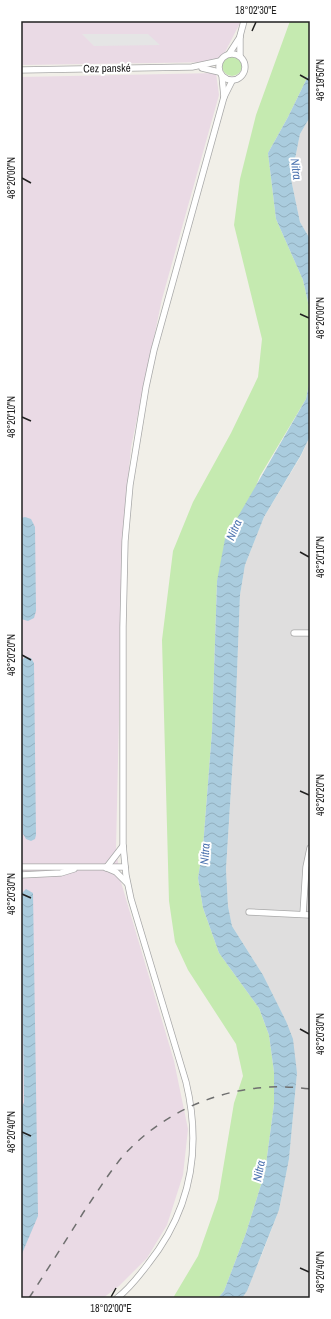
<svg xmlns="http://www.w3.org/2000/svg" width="331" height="1319" font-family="'Archivo Narrow',sans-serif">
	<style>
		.residential { fill: #dfdede }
		.industrial { fill: #eadae5 }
		.grass { fill: #c5eab0 }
		.parking { fill: #e5e5e5 }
		.water { fill: url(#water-waves) }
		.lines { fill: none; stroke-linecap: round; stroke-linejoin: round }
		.minor-casing { stroke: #a8a8a8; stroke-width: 7 }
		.minor { stroke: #fff; stroke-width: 5.5 }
		.rail { stroke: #6f6f6f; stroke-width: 1.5; stroke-dasharray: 8 8; stroke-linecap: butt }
		.ticks { fill: none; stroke: #212121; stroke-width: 1.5 }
		.labels { text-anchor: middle; stroke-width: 4; stroke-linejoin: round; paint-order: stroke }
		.street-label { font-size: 11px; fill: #212121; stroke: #fff }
		.water-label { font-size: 12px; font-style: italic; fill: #4e74b0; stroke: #fff }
		.neatline { fill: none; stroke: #212121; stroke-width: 1.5 }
		.ticks-label { font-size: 10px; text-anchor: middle; fill: #212121 }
	</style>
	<defs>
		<pattern id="water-waves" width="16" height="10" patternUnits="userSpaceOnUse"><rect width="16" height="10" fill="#aaccde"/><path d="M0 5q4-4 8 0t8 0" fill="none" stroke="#92afbe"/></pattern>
	</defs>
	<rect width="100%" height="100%" fill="#f1efe8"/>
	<g class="residential">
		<path d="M310,117V239L300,222L291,179L300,134Z"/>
		<path d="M310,436V1298H242L262,1254L279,1210L289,1159L297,1073L286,1021L263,975L232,926L228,906L226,869L235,725L240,595L245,565L264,517L301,456Z"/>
	</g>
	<g class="industrial">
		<path d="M21,21H241L220,62L21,65Z"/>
		<path d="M216,73L219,95L162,299L131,447L123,540L116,849L121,882L174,1061L188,1129L183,1175L167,1225L147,1258L119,1286L103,1298H21V77Z"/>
	</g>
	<g class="grass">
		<path d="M290,21H310V72L288,117L268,153L276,219L303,280L310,311V379L306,399L260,476L217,581L212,731L203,847L198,878L203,908L219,953L259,1008L269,1035L274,1072V1104L265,1172L246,1233L224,1291L218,1298H173L198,1256L218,1199L234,1103L243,1076L236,1044L188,970L175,942L169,901L162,640L173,551L193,502L231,433L258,377L262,339L234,225L240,179L256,115Z"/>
		<circle cx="232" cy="66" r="10"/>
	</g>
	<path class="parking" d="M82,34H148L160,45L94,46Z"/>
	<g class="water">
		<path d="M310,72V117L300,134L291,179L300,222L310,239V311L303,280L276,219L268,153L288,117Z"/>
		<path d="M310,379V436L301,455L264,517L245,565L240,595L235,725L226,869L228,906L232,926L263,975L286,1021L293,1039L297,1073L289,1159L279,1210L247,1291L242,1298H218L224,1291L246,1233L265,1172L274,1104V1072L269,1035L259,1008L219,953L203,908L198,878L203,847L212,731L217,581L225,539L306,399Z"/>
		<path d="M25,517L31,519L35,527L36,611L34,618L28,621L21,619V518Z"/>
		<path d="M25,657L31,658L34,663L36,835L35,839L31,841L26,839L23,834L21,661Z"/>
		<path d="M26,889L33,893L38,1216L21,1256V1111L24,1102L21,894Z"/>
	</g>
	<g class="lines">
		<defs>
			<g id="minor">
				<circle cx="232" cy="67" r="13"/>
				<path d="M229,54L240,37"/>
				<path d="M240,56V36L244,21"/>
				<path d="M202,68L219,72"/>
				<path d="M21,70L192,67L220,61"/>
				<path d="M222,76L224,97"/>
				<path d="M294,633H310"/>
				<path d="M21,867H125"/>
				<path d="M106,868L123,846"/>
				<path d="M109,869L116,872L127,883"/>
				<path d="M21,875L61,873L74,869"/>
				<path d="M249,912L310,915"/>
				<path d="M303,914L306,867L310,848"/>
				<path d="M117,1298C129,1289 139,1276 148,1264C191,1210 202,1149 186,1082L131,899L126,875L123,845V627L125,541L130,485L146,387L154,350L224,97L232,81"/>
			</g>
		</defs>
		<use href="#minor" class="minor-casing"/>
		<use href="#minor" class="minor"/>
		<path class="rail" d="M29,1298C47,1270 65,1242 83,1213C96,1194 108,1174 123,1156C170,1104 241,1079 310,1089"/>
	</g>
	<path class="ticks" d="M252,31L256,22M300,75L309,80M22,178L31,183M300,314L309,318M22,417L31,421M300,552L309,557M22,655L31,660M300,791L309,795M22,894L31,898M300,1029L309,1034M22,1132L31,1136M300,1268L309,1272M111,1297L116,1288"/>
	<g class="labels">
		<g class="street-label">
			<text transform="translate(107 68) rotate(-1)" y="4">Cez panské</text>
		</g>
		<g class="water-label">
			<text transform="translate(296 169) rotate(82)" y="4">Nitra</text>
			<text transform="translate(234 530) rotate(-67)" y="4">Nitra</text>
			<text transform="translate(205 854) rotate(-86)" y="4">Nitra</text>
			<text transform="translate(259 1171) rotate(-79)" y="4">Nitra</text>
		</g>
	</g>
	<rect width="331" height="1319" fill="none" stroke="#ffffff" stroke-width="44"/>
	<rect x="22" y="22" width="287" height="1275" class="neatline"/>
	<g class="ticks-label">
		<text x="256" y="14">18°02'30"E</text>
		<text transform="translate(320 80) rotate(-90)" y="4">48°19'50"N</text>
		<text transform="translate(11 178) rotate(-90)" y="4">48°20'00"N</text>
		<text transform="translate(320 318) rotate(-90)" y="4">48°20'00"N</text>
		<text transform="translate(11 417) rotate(-90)" y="4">48°20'10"N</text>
		<text transform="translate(320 557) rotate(-90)" y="4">48°20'10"N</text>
		<text transform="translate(11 655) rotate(-90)" y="4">48°20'20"N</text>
		<text transform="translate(320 795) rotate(-90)" y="4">48°20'20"N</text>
		<text transform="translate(11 894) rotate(-90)" y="4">48°20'30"N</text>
		<text transform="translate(320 1034) rotate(-90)" y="4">48°20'30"N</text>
		<text transform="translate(11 1132) rotate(-90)" y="4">48°20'40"N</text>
		<text transform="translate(320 1272) rotate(-90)" y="4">48°20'40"N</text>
		<text x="111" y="1312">18°02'00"E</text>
	</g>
</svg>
